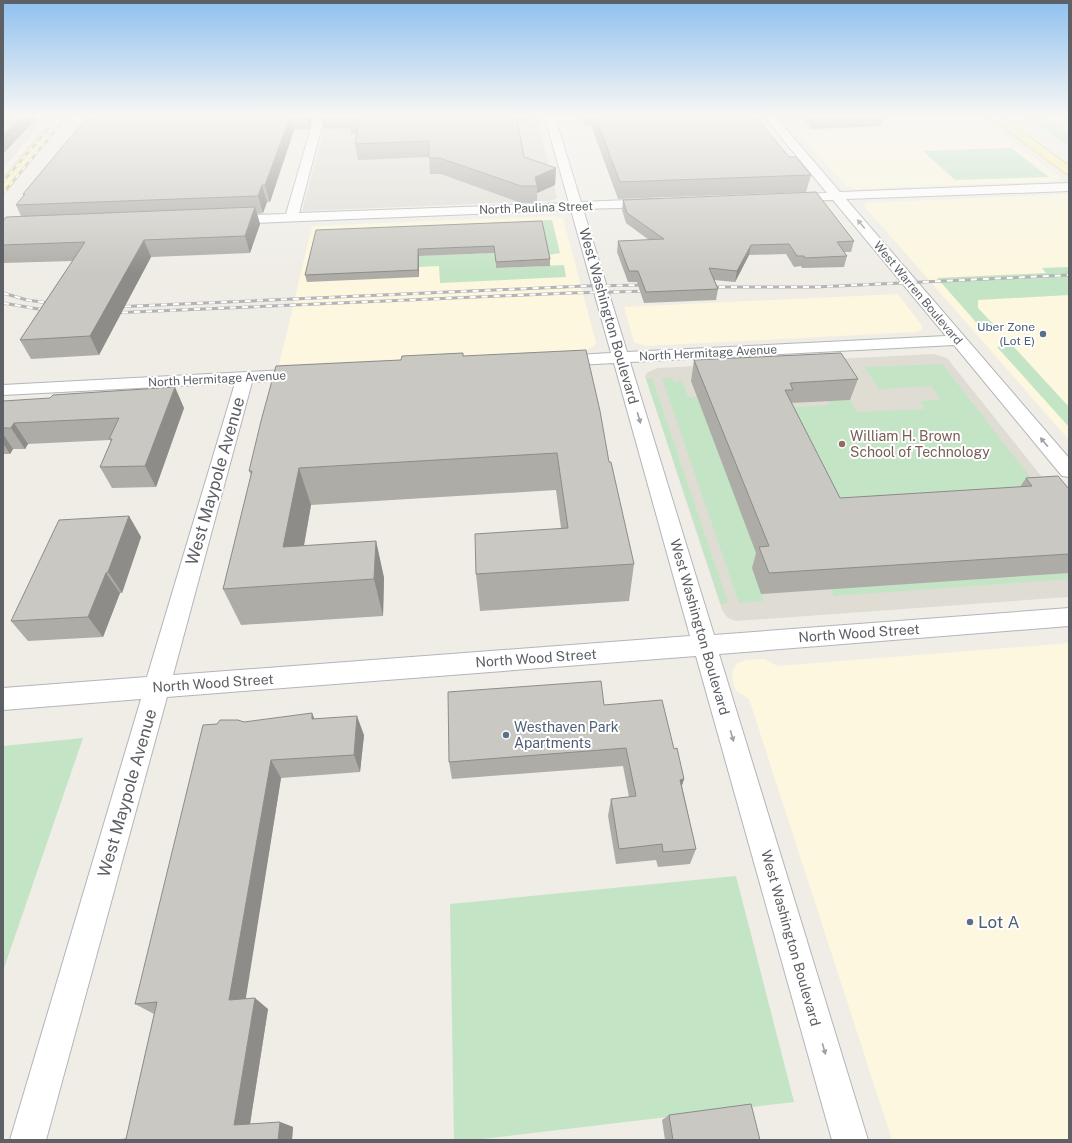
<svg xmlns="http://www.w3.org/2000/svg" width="1072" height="1143" font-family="'Public Sans',sans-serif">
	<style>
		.commercial { fill: #fcf7de }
		.industrial { fill: #dedcd8 }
		.education { fill: #dfdcd4 }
		.green { fill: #c4e4c6 }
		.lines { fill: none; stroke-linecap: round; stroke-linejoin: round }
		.minor-casing { stroke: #b3b5ba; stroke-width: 2 }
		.major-casing { stroke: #e8cc65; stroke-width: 2 }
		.minor { fill: #fff; fill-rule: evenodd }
		.major { fill: #faf3b0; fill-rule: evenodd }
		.rail-far1-casing { stroke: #b4b4b5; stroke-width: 2.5 }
		.rail-casing { stroke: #b4b4b5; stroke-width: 3 }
		.rail-far1 { stroke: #fff; stroke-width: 1.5; stroke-dasharray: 5; stroke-linecap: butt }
		.rail { stroke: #fff; stroke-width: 2; stroke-dasharray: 6; stroke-linecap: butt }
		.wall { fill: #aeaca7 }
		.shaded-wall { fill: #8d8c88 }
		.building { fill: #cac8c2; stroke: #8d8c88 }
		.oneway { fill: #9ea0a3 }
		.service-dot { fill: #5c6f8a; stroke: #fff; stroke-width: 1.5 }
		.education-dot { fill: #8d6e63; stroke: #fff; stroke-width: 1.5 }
		.labels { text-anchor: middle; stroke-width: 4; stroke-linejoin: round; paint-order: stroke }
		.far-street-label { font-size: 12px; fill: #5d6065; stroke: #fff }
		.far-service-label { font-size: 12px; fill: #4e5e75; stroke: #fff; text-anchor: end }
		.street-label { font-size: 14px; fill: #5d6065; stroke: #fff }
		.education-label { font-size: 14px; fill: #785e54; stroke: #fff; text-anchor: start }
		.service-label { font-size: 14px; fill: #4e5e75; stroke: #fff; text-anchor: start }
		.near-street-label { font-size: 17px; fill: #5d6065; stroke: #fff }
		.near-service-label { font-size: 17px; fill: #4e5e75; stroke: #fff; text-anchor: start }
	</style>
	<rect width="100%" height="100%" fill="#efede6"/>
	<g class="commercial">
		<path d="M876,114H975L1061,178L1056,181L855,189L847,187L796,130L889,127Z"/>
		<path d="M1069,194V440L864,206L867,203Z"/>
		<path d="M554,216L563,218L596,343L593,347L586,350L279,365L312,226Z"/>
		<path d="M898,294L922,326V330L917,332L646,346L634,342L624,307Z"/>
		<path d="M1069,643V1140H892L749,699L736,691L732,678L733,670L736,664L746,660L765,659L777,666Z"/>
	</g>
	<path class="industrial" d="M3,114H51L3,168Z"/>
	<g class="education">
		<path d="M328,114H536L557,198L550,201L302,211Z"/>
		<path d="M934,354L947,358L1069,511V597L736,621L728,618L722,610L645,376L648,372L658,368Z"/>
	</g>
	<g class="green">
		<path d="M1021,114H1040L1069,133V147Z"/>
		<path d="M1011,148L1049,177L955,180L923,151Z"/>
		<path d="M552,220L560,253L548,255L523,228L528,221Z"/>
		<path d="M495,253L496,268L564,265L566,277L440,283L439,266L419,267V256Z"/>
		<path d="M1069,267V295L978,300V308L997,328L996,330L988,331L983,330L937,278L1046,273L1042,268Z"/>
		<path d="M1005,345L1013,346L1069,407V427L997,347Z"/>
		<path d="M942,364L1045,496L859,545L785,408L829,405L828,401L850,400L857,412L925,409L920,401L941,400L931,386L879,389L864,367Z"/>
		<path d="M646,378H652L728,603L721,604Z"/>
		<path d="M662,378H672L674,382L682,381L688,397H697L762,567L761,594L764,601L739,603Z"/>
		<path d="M1069,573V579L834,596L831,589Z"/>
		<path d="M83,738L3,971V746Z"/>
		<path d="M736,876L794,1102L475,1140H454L450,904Z"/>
	</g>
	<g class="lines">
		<defs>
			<path id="minor" d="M315,114H325L299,213L569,203L544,114H554L581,202L651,199L655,200L657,203L655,206L651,207L583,209L627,352L946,336L833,200L786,201L784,198L786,195L790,194L827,193L762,114H773L840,192L1069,183V191L846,199L1069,458V477L1062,476L954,345L630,362L714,635L1069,608V626L719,654L868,1140H832L696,656L167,697L46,1140H10L141,699L3,710V688L147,677L235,383L3,395V385L304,369L310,370L312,374L310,378L304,379L252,382L173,675L690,636L614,363L558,366L552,365L550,361L552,357L558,356L611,353L571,210L228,224L223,223L222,220L223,217L228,216L286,214Z"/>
			<g id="major">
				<path d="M58,114H69L7,190L3,191V179Z"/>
				<path d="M986,114H998L1069,166V175L1065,173Z"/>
			</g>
		</defs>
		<use href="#minor" class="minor-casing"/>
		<use href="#major" class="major-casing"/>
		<use href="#minor" class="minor"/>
		<use href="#major" class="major"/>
		<defs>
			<g id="rail-far1">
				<path d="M3,182L61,114"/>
				<path d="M3,193L69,114"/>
			</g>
			<g id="rail">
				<path d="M707,287H816L1069,275"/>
				<path d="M3,293L27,300L56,304"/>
				<path d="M3,303L50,311"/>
				<path d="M113,307L585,286L649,285"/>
				<path d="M110,313L569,293L652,291"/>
			</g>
		</defs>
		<use href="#rail-far1" class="rail-far1-casing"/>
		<use href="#rail" class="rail-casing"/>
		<use href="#rail-far1" class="rail-far1"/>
		<use href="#rail" class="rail"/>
	</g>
	<g class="wall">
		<path d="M93,114H314L309,129L294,130L270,202H267L263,213L257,214L260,224L250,253L151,257L99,355L31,359L20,340L73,261L3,263V221L21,216L16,205L24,196L23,194Z"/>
		<path d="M320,114H529V120L517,121L524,157L556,168L555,185L537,193V203H521L441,174H430L429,157L358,160L355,144L356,134H351L350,128L323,129Z"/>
		<path d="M580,114H766L765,119L758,120L789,157L811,175L806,192L618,199L591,125L584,126Z"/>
		<path d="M775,114H885L882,126L812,129L802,118L779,119Z"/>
		<path d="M623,200L854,241L851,252H844L847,256L844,267L802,268L801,266L794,267L786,254L749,255L735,282L714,280L718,289L716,300L644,303L637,282H628L617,252L618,241L649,240L626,223L622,210Z"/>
		<path d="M542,221L550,259V266L496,268L495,253L419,256V277L307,282L305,275Z"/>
		<path d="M463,356L609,462L634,564L629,601L480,611L476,574L561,528L556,490L311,505L304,546L376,541L384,578L383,616L241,625L223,589L251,475L249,471L401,360Z"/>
		<path d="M694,360L858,379L850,400L791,403L840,498L1020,487L1026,478L1069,489V573L761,594L752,568L756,553L691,381Z"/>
		<path d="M3,401L184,408L156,487L112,488L100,467L111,442L110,440L28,444L25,449H13L10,454H3Z"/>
		<path d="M129,516L141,537L122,593H120L103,637L28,641L11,621Z"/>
		<path d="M604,705L674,749L684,779L682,786L696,849L690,864L658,867L656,860L616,864L608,816L611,799L629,797L623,766L452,779L449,762Z"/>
		<path d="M315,719L364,735L360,772L281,778L245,999L268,1009L250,1124L280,1122L293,1127L292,1140H117L126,1139L154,1014L135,1004L244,722Z"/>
		<path d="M669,1115L760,1140H665L662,1120Z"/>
	</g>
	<g class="shaded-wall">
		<path d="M25,114H35L37,118L3,154V136Z"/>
		<path d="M306,114H314L309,129Z"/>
		<path d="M291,115L294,130L270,202L265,185Z"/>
		<path d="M556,168L555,185L537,193V186L535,177Z"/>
		<path d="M262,185L267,202L263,213L258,196Z"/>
		<path d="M255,207L260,224L250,253L245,236Z"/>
		<path d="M144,240L151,257L99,355L90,336Z"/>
		<path d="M751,245L749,255L735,282L737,271Z"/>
		<path d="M418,249L419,256V277L418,270Z"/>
		<path d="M175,387L184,408L156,487L145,466Z"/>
		<path d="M14,423L28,444L25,449L11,428Z"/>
		<path d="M3,434L13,449L10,454L3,443Z"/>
		<path d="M299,468L311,505L297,584L283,547Z"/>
		<path d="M129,516L141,537L122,593L108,572Z"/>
		<path d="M376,541L384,578L383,616L374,579Z"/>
		<path d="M106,573L120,593L103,637L88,617Z"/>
		<path d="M312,713L320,732L312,719Z"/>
		<path d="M357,716L364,735L360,772L354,755Z"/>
		<path d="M271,760L281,778L244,1010L229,1000Z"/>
		<path d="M684,779L678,796L680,780Z"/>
		<path d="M255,998L268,1009L249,1130L234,1125Z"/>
		<path d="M280,1122L293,1127L292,1140H278Z"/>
	</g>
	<g class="building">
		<path d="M3,114H25L3,136Z"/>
		<path d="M93,114H297L291,115L265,185H262L258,196L16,205L25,194H23L84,121L90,119Z"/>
		<path d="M349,114H516L524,157L556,168L535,177L537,186H521L440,158H429V141L355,144L359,118H349Z"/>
		<path d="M594,114H753L789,157H796L811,175L620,182Z"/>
		<path d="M816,192L854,241L837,242L847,256L805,258L804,256H797L789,244L751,245L737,271L709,268L718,289L646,292L638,271H629L618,241L664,239L627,213L623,200Z"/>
		<path d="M255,207L245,236L144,240L90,336L20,340L85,242L3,245V221L6,217Z"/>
		<path d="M542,221L550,259L496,262L494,246L418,249V270L305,275L316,230Z"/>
		<path d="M586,350L600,411L609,462H611L634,564L476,574L475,534L568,528L557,453L299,468L283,547L376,541L374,579L223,589L252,471H249L261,421L276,366L401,360L402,356L463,353V356Z"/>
		<path d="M841,353L858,379L790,383L793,390H785L840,498L1032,486L1026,478L1058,476L1069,489V554L769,573L759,547L769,546L694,360Z"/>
		<path d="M175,387L145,466L100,467L112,439H109L119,418L14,423L11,428H3V401L50,398L53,395Z"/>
		<path d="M129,516L108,572L106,573L88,617L11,621L59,520Z"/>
		<path d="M601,681L604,705L662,700L674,749L677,748L684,779L680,780L696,849L663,852L662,844L619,849L611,799L636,796L626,748L449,762L448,692Z"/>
		<path d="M312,713V719L357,716L354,755L271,760L229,1000L255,998L234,1125L280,1122L278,1140H117L126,1139L157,1002L135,1004L203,725L217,724L220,720H238L244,722Z"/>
		<path d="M751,1104L760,1140H673L669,1115Z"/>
	</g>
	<defs><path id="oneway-solid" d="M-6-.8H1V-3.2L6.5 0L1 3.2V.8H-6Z"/></defs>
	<g class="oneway">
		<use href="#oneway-solid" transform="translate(861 224) rotate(-130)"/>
		<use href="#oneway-solid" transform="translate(639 418) rotate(74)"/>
		<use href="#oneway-solid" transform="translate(1044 442) rotate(-130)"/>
		<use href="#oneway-solid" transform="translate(732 736) rotate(74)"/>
		<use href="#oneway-solid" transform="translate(824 1049) rotate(74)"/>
	</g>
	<linearGradient id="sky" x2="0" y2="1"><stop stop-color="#8fc0ef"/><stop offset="0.42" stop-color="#f8f7f4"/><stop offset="1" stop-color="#f8f7f4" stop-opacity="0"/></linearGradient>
	<rect width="1072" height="274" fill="url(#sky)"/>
	<g class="service-dot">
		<circle cx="1043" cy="334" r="4"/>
		<circle cx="506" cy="735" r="4"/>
		<circle cx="970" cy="922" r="4"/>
	</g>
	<circle class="education-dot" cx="842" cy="444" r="4"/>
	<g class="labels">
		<g class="far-street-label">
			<text transform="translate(536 208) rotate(-2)" y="4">North Paulina Street</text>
			<text transform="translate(918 293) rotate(50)" y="4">West Warren Boulevard</text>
			<text transform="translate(708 353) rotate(-3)" y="4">North Hermitage Avenue</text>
			<text transform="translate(217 379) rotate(-3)" y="4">North Hermitage Avenue</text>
		</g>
		<g class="far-service-label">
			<text x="1035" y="331">Uber Zone<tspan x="1035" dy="14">(Lot E)</tspan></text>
		</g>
		<g class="street-label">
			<text transform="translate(609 316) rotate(74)" y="5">West Washington Boulevard</text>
			<text transform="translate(700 627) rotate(74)" y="5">West Washington Boulevard</text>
			<text transform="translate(859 633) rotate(-4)" y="5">North Wood Street</text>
			<text transform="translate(536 658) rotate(-4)" y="5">North Wood Street</text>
			<text transform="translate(213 683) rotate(-4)" y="5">North Wood Street</text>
			<text transform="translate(791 938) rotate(74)" y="5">West Washington Boulevard</text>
		</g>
		<g class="education-label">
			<text x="850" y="441">William H. Brown<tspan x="850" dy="16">School of Technology</tspan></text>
		</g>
		<g class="service-label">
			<text x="514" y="732">Westhaven Park<tspan x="514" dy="16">Apartments</tspan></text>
		</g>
		<g class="near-street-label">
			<text transform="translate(215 481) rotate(-74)" y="6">West Maypole Avenue</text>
			<text transform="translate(127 793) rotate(-74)" y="6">West Maypole Avenue</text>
		</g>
		<g class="near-service-label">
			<text x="978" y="928">Lot A</text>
		</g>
	</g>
	<rect width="1072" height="1143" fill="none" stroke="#5d6065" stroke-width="8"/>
</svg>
